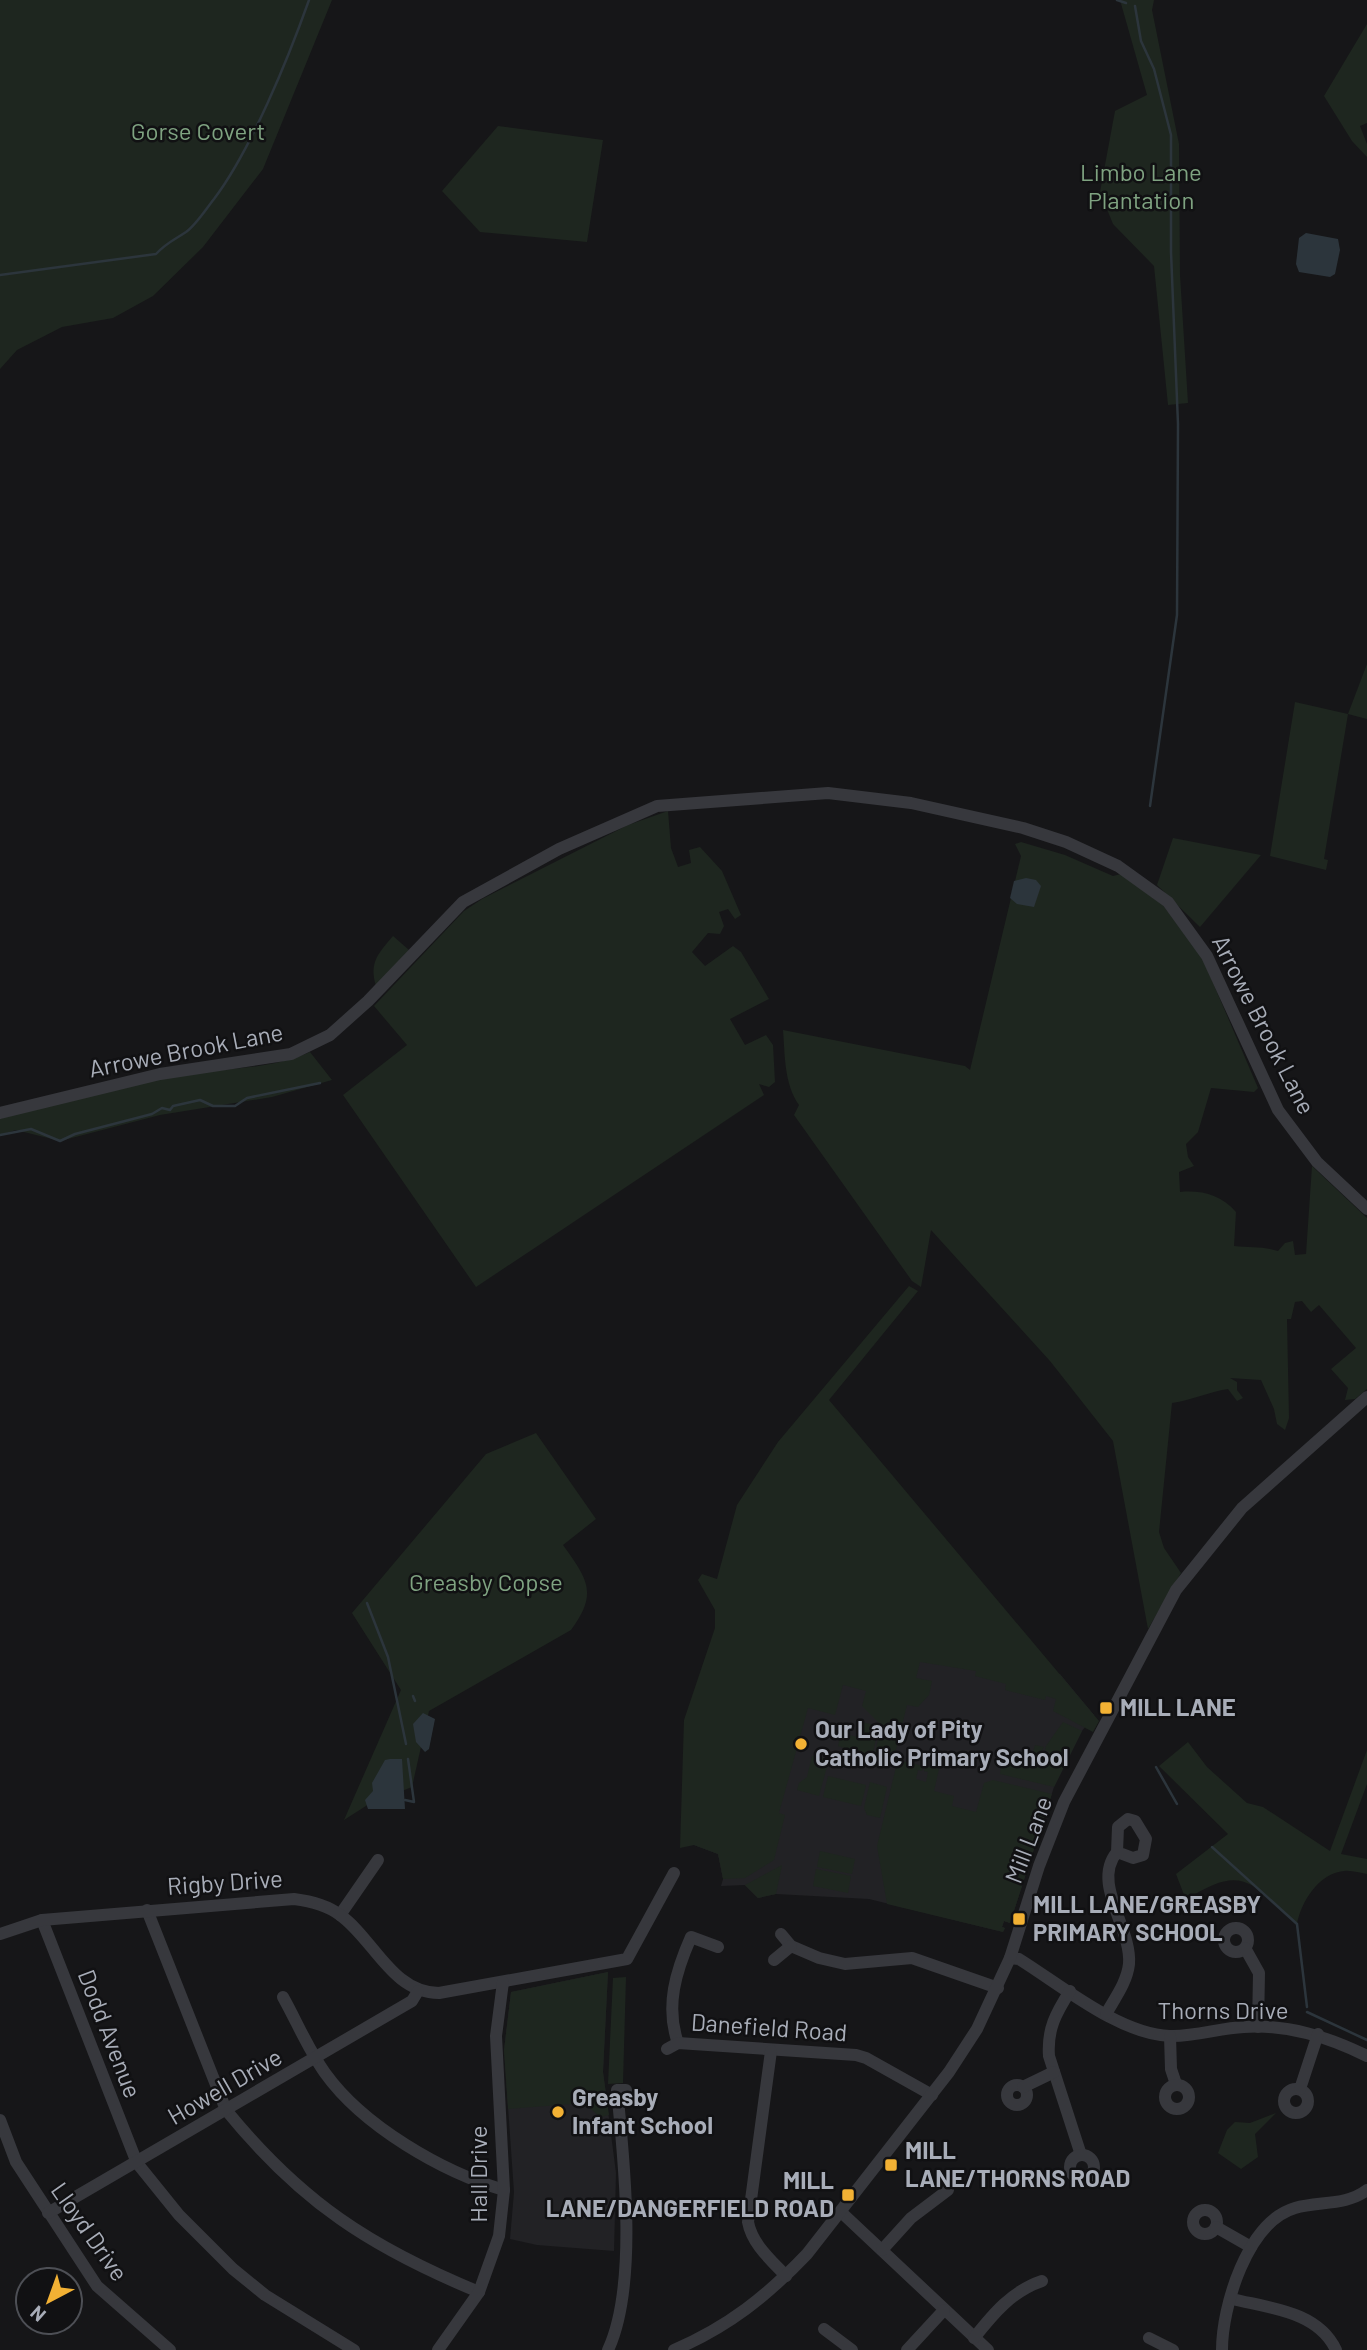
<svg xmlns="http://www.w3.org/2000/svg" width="1367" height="2350" font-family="Barlow,sans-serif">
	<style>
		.built { fill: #222225 }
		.green { fill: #1e261f }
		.water { fill: #2c353c }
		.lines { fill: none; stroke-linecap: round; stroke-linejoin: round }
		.stream { stroke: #2c353c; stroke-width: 2.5 }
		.minor { stroke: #37383d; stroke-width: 12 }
		.poi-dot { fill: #f2b134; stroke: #111113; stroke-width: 2.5 }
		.labels { text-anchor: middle; stroke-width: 5; stroke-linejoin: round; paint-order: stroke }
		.park-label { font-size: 24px; fill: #7fa381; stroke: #111113 }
		.street-label { font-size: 24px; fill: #a8adb8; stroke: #111113 }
		.poi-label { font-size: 24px; font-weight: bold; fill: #a8adb8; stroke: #111113; text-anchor: start }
	</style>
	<rect width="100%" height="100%" fill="#161618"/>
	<g class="built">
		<path d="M739,1603L1060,1674L1094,1715L1082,1731L1054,1787L1010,1923L1004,1921L1002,1927L1005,1928L1003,1932L869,1899L776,1894L758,1898L745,1885L721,1886L723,1879L718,1854L694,1845Z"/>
		<path d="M608,1972L603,2072L616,2173L614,2251L537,2245L510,2239L514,2192L504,2050L511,1992Z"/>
	</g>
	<g class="green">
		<path d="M0,0H332L263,169L203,247L153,296L113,318L62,327L17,350L0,369Z"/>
		<path d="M1120,0H1154L1152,10L1179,144L1180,275L1188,403L1168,405L1154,266L1113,224L1100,192L1115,111L1147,95Z"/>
		<path d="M1367,24V123L1360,126L1367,144V157L1352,141L1324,96Z"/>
		<path d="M498,126L603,140L587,242L480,232L442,191Z"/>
		<path d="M1367,664V719L1348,714L1324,859L1328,860L1326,870L1270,856L1295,702L1348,714Z"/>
		<path d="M668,811L671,848L678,867L691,863L689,850L700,847L722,871L741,915L735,919L728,909L719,912L724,926L720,934L708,933L692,952L705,966L733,946L741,952L769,999L730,1019L745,1045L766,1035L773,1045L775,1082L769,1087L759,1084L764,1095L476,1287L343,1095L407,1045L374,1006L464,911L482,899L628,825Z"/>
		<path d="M1173,838L1261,855L1200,927L1157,885Z"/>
		<path d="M1021,842L1065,855L1113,876L1121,874L1163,905L1202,957L1258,1088L1254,1092L1211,1088L1198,1132L1186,1144L1188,1157L1194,1166L1179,1172L1180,1192C1202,1190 1221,1195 1236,1212L1234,1246C1250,1248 1262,1246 1278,1251L1285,1243L1293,1241L1295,1255L1306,1254L1312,1166L1367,1218V1389L1355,1399L1345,1400L1348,1388L1331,1369L1356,1348L1319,1305L1311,1312L1302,1301L1295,1302L1291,1319H1287L1289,1418L1285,1430L1277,1424L1274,1409L1261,1380L1230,1378L1237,1382V1390L1243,1398L1237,1401L1228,1389C1209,1392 1192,1400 1172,1403L1159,1532L1164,1548L1181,1573L1148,1629L1113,1441L1050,1361L931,1230L921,1287L912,1281L794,1115L799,1105C784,1084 785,1055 783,1030L965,1066L970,1070L1021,856L1015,844Z"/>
		<path d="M393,936L409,950L376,986C369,962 378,954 393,936Z"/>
		<path d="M310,1052L332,1080L272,1097L160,1115L60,1141L16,1130L0,1135V1119L16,1113C73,1099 130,1083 189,1074C229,1068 272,1069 310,1052Z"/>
		<path d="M909,1286L918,1291L829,1400L1099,1721L1093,1732L1053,1711L1056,1699L1046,1696L1045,1700L1005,1690L1006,1684L975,1676L976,1671L920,1662L916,1678L932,1681L929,1695L918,1707L907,1705L892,1766L873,1762L881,1725L862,1706L866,1691L843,1685L835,1715L808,1708L779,1813L785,1815L774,1860L745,1878L723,1879L718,1854L694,1845L680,1848L684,1720L715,1628V1610L698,1580L702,1574L717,1579L737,1505L778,1442Z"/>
		<path d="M536,1433L596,1519L563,1545C588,1580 598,1593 571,1630L429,1711L412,1787L369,1804L344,1820L401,1690L352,1613L486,1454Z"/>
		<path d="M861,1722L879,1726L871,1761L853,1756L854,1751L838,1746L841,1733L857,1737Z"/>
		<path d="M1063,1722L1082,1731L1054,1787L1000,1774L1003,1751L1020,1755L1017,1766L1028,1769L1035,1745L1044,1747L1037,1759L1046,1760L1049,1752L1045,1750L1046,1746Z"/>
		<path d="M1188,1742L1207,1767L1247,1803L1263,1807L1330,1851L1367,1750V1784L1341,1854L1367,1859V1874C1360,1873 1351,1870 1344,1871C1319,1873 1301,1902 1297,1924C1252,1884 1244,1862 1186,1900L1176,1874L1228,1834L1159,1766Z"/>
		<path d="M812,1756L829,1759L819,1796L797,1790L799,1783L807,1777Z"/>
		<path d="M901,1761L923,1766L922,1771L918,1770L916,1779L926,1782L928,1772L924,1771L925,1766L939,1769L934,1791L954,1796L952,1806L976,1812L984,1783L993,1780L1052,1794L1010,1923L1004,1921L1002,1927L1005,1928L1003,1932L887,1904L877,1846L896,1767Z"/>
		<path d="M828,1776L866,1785L861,1806L823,1797Z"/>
		<path d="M870,1782L887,1787L880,1818L867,1815L864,1808Z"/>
		<path d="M820,1851L855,1859L852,1874L817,1867Z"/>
		<path d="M782,1865L776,1894L758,1898L745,1885Z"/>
		<path d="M816,1869L851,1876L848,1893L813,1886Z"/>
		<path d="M608,1972L603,2072L609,2115L600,2117L584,2103L508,2109L504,2050L511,1992Z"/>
		<path d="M626,1977L623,2083L608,2084L613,1978Z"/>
		<path d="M1276,2113L1255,2134L1258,2157L1241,2169L1218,2153L1227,2130L1235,2122L1250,2123Z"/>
	</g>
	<g class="water">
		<path d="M1306,233L1338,239L1340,250L1335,274L1330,277L1299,272L1296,264L1299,238Z"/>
		<path d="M1026,878L1036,880L1041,886L1034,907L1017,904L1010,898L1014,881Z"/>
		<path d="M423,1713L435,1719L429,1749L425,1752L416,1742L413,1724Z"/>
		<path d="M390,1759H402L405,1809H368L365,1800L373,1791L372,1783L385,1760Z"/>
	</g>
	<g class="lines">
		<g class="stream">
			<path d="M1117,0L1126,3"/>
			<path d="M1135,6L1141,41L1154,69L1171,135V252L1178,424L1177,615L1150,806"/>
			<path d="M0,275L156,254C166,243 174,240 186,232C196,225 206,209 214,199C251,150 288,59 309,0"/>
			<path d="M0,1135L31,1129L60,1141L75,1134L152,1114L162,1108L170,1110L173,1106L200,1100L213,1106H235L247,1098L320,1083"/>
			<path d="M367,1603L388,1657L406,1744"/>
			<path d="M413,1696L415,1701"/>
			<path d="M1156,1767L1177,1804"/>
			<path d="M405,1800L414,1802L408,1759"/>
			<path d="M1212,1847L1297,1924L1307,2007"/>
			<path d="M1307,2012L1367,2040"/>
		</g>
		<g class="minor">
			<path d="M0,1113L160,1074L291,1054L330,1035L368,1001L463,902L559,849L657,806L828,793L911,803L1023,828L1066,842L1118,866L1168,902L1207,956L1278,1110L1317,1162L1367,1209"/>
			<path d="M147,1910L226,2110C301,2202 370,2247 479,2292"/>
			<path d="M340,1915L378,1860"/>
			<path d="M42,1920L137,2163L179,2215L233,2269L265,2295L354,2350"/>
			<circle cx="1236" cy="1940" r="12"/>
			<path d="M0,1934L42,1920L294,1899C310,1901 327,1905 340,1915C374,1939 392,1993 439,1993L627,1959L674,1873"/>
			<path d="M781,1934L791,1946L819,1958L845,1964L912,1958L998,1988"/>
			<path d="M1245,1948L1259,1973L1258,2027"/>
			<path d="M1010,1958L1019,1959C1061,1985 1119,2034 1170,2036C1194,2037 1220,2028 1244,2027C1288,2024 1328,2037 1367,2056"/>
			<path d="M774,1960L791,1946"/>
			<path d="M1070,1991C1056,2013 1047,2029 1049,2056L1081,2155"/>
			<path d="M283,1997C297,2022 308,2049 325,2073C363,2126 442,2172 504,2190"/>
			<path d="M1106,2014C1115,1998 1127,1982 1129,1964C1132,1928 1091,1883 1117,1852L1133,1858L1143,1855L1146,1839L1135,1821L1128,1819L1118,1827L1117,1852"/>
			<path d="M1170,2036L1171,2069L1176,2084"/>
			<path d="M678,2043C665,2006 676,1971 691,1937L718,1947"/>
			<path d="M667,2049L678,2043L856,2055L866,2058L932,2095"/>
			<path d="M771,2051L748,2222C752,2244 771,2260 786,2276"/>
			<circle cx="1017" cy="2095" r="10"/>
			<circle cx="1177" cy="2097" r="12"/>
			<path d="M1023,2087L1054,2072"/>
			<circle cx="1296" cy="2101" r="12"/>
			<path d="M1300,2089L1318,2034"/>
			<path d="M0,2120L16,2162L97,2286L170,2350"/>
			<circle cx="1082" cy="2167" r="12"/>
			<circle cx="1205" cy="2222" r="12"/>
			<path d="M841,2212L988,2350"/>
			<path d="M48,2213L412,2001L418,1991"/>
			<path d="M1216,2227L1251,2247"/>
			<path d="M882,2250L911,2218L948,2190"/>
			<path d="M1232,2299C1269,2308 1318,2311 1336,2350"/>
			<path d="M824,2329L852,2350"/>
			<path d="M974,2338C993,2314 1012,2291 1042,2281"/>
			<path d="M1149,2338L1173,2350"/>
			<path d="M438,2350L479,2292L499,2236L504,2190L496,2036L503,1982"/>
			<path d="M608,2350C638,2286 624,2160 617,2090H626"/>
			<path d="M674,2350C728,2327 767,2296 807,2254L949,2072L977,2029L1010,1958L1039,1866L1064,1802L1176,1590L1242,1508L1367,1397"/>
			<path d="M907,2350L944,2310"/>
			<path d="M1222,2350C1222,2307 1247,2222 1295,2208C1319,2201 1346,2206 1367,2190"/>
		</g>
	</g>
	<g class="poi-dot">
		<rect x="1099" y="1701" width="14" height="14" rx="3.5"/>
		<circle cx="801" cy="1744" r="7"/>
		<rect x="1012" y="1912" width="14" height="14" rx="3.5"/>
		<circle cx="558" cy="2112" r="7"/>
		<rect x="884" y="2158" width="14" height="14" rx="3.5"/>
		<rect x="841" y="2188" width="14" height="14" rx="3.5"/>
	</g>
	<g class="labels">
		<g class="park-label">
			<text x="198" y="140">Gorse Covert</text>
			<text x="1141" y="181">Limbo Lane<tspan x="1141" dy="28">Plantation</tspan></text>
			<text x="486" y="1591">Greasby Copse</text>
		</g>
		<g class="street-label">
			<text transform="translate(1263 1025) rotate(63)" y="8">Arrowe Brook Lane</text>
			<text transform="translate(186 1051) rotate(-11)" y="8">Arrowe Brook Lane</text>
			<text transform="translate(1029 1840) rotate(-69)" y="8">Mill Lane</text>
			<text transform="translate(225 1883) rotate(-4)" y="8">Rigby Drive</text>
			<text x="1223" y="2019">Thorns Drive</text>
			<text transform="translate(769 2028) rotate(4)" y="8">Danefield Road</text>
			<text transform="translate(109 2034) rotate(69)" y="8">Dodd Avenue</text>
			<text transform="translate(225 2087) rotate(-30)" y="8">Howell Drive</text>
			<text transform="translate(479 2174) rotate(-90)" y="8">Hall Drive</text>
			<text transform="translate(89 2232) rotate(55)" y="8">Lloyd Drive</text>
		</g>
		<g class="poi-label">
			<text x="1120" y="1716">MILL LANE</text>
			<text x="815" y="1738">Our Lady of Pity<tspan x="815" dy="28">Catholic Primary School</tspan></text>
			<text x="1033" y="1913">MILL LANE/GREASBY<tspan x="1033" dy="28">PRIMARY SCHOOL</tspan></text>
			<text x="572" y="2106">Greasby<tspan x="572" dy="28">Infant School</tspan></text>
			<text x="905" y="2159">MILL<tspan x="905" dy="28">LANE/THORNS ROAD</tspan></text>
			<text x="834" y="2189" text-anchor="end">MILL<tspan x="834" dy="28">LANE/DANGERFIELD ROAD</tspan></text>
		</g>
	</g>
	<g transform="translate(49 2301) rotate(221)"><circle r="33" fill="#111113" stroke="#4d4f55" stroke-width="2"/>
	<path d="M0-5L12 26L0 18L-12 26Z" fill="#f2b134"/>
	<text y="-10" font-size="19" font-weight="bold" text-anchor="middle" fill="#a8adb8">N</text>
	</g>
</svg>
